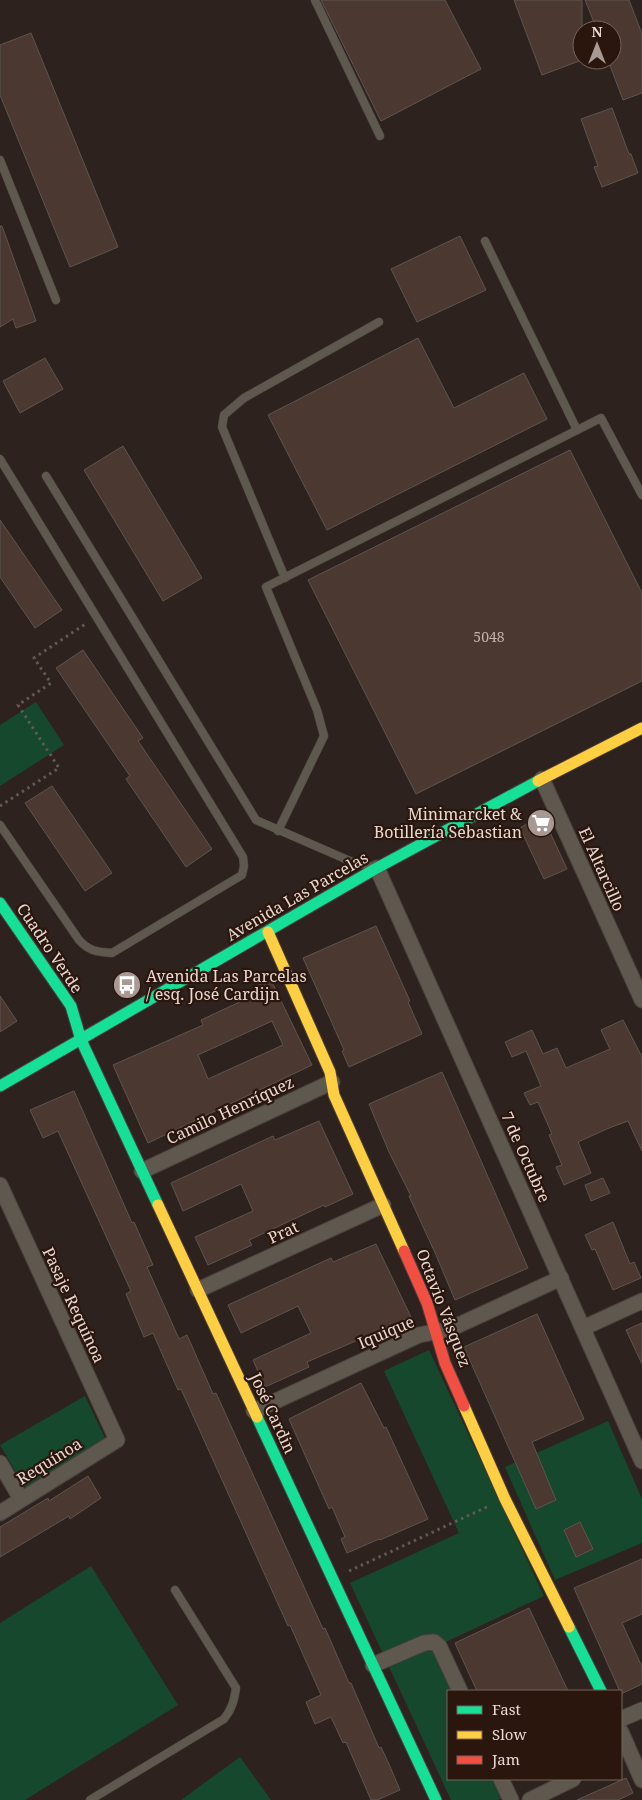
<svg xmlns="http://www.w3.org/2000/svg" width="642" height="1800" font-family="'Noto Serif',serif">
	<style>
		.green { fill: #15482d }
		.building { fill: #4b3830; stroke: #5e5450; fill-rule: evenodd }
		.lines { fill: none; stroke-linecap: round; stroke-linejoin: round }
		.lane-casing { stroke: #4a403d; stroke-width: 9 }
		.street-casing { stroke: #4a403d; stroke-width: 17 }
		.fast-casing { stroke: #4a403d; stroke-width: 13 }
		.slow-casing { stroke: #4a403d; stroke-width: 13 }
		.jam-casing { stroke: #4a403d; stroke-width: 13 }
		.path { stroke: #615a54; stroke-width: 3; stroke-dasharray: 2.5 4; stroke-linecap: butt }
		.lane { stroke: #5e584e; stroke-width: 8 }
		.street { stroke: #5e584e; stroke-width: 15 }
		.fast { stroke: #16e098; stroke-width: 11 }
		.slow { stroke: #ffcf43; stroke-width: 11 }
		.jam { stroke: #f24e42; stroke-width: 11 }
		.labels { text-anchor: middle; stroke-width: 4.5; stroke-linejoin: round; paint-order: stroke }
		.number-label { font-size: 14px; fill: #c2b1aa }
		.poi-label { font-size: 16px; fill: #e9d9d3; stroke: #2b160e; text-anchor: end }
		.street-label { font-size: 16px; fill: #e9d9d3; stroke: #2b160e }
	</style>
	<rect width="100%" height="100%" fill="#2e221e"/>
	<g class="green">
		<path d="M36,702L64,745L0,786V725Z"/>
		<path d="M429,1350L544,1596L437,1646L458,1691H448V1779H499L507,1796L498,1800H451L350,1583L459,1533L384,1371Z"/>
		<path d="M85,1396L105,1438L26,1489L0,1445Z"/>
		<path d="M608,1421L642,1499V1543L555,1580L505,1467Z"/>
		<path d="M91,1566L178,1705L25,1800H0V1623Z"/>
		<path d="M240,1757L271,1800H181Z"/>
	</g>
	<g class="building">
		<path d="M321,0H445L481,69L381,121Z"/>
		<path d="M514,0H582V60L542,75Z"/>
		<path d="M585,0H629L642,34V93L623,100L608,60H612V30H597Z"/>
		<path d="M31,33L118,247L70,267L0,95V45Z"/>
		<path d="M612,108L629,154H631L638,173L602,187L594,167L598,166L581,119Z"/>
		<path d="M0,226H2L36,321L16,328L13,319L0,327Z"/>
		<path d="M460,236L486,290L417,322L391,269Z"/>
		<path d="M418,338L454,408L524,373L547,419L327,530L268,415Z"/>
		<path d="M45,358L63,389L20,413L3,381Z"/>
		<path d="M123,446L202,578L163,601L84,470Z"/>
		<path d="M570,450L642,593V681L416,794L308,580Z"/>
		<path d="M0,520L62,610L35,628L0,577Z"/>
		<path d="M83,650L143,738L138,741L212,849L186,867L126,779L130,776L56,668Z"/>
		<path d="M52,786L112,873L85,891L25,803Z"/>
		<path d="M542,815L567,869L544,879L520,828Z"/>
		<path d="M376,926L410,1001L408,1002L422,1034L349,1067L342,1051L344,1050L303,958Z"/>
		<path d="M271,980L312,1065L148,1143L113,1065L203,1025L201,1020L259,993L256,986ZM272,1021L283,1045L208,1079L198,1055Z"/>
		<path d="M0,996L17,1021L0,1032Z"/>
		<path d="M623,1020L642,1057V1151L628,1121L609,1128L578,1142L591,1173L564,1185L556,1167L562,1165L549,1135L552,1134L538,1102L530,1105L524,1093L541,1086L526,1051L512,1057L505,1042L532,1030L543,1054L557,1048L566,1068L610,1049L601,1030Z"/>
		<path d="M442,1072L528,1268L455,1300L436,1255L409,1196H411L389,1152L369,1104Z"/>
		<path d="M74,1091L132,1223L134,1222L153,1265L147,1267L179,1339L187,1335L213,1394L216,1393L323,1629L325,1628L349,1683H351L379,1748L381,1747L388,1762L400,1790L377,1800H371L346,1742L343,1743L331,1717L315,1724L306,1702L321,1695L290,1625L288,1626L181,1389L178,1390L153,1333L144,1337L126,1294L131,1291L58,1131L43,1138L30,1110Z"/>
		<path d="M319,1121L353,1194L325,1207L324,1205L249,1240L252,1245L208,1265L195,1237L253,1211L241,1184L183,1211L171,1183L273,1136L275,1140Z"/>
		<path d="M603,1178L610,1193L591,1201L585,1185Z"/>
		<path d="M613,1222L630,1264L634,1262L641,1278L613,1290L595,1249L592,1250L585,1235Z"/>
		<path d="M376,1244L411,1317L307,1362L309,1367L265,1387L253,1360L311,1333L298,1306L241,1333L228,1305L331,1258L333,1262Z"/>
		<path d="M537,1314L584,1419L532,1442L556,1500L536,1509L464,1347Z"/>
		<path d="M642,1323V1364L626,1330Z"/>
		<path d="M361,1383L384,1428L386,1427L428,1519L380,1540L379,1539L347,1553L341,1539L345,1537L332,1507L329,1509L289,1419Z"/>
		<path d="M88,1476L101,1498L70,1519L69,1516L0,1557V1527L48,1498L49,1501Z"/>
		<path d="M580,1522L593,1549L576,1557L564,1530Z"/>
		<path d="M642,1559V1614L622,1623L642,1667V1684L621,1694L574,1588Z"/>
		<path d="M529,1608L568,1691H477L455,1643Z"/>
		<path d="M626,1778L633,1793L618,1800H577Z"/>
	</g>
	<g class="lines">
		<defs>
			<g id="lane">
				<path d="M315,0L380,136"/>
				<path d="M0,160L56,300"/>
				<path d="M485,241L577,430"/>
				<path d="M0,459L243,857L244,866L242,875L112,953C97,952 89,951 79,940L0,825"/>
				<path d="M46,476L256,820L350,861L370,866"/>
				<path d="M285,578L222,427L224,415L244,398L379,322"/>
				<path d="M278,831L324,736L317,710L266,587L601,418L642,495"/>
				<path d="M90,1800L224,1719C232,1709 234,1701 236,1688L175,1590"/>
			</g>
			<g id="street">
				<path d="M542,779L642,1000"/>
				<path d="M377,868L642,1461"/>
				<path d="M142,1171L332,1082"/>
				<path d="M0,1185L117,1440L0,1513"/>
				<path d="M198,1290L383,1205"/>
				<path d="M583,1328L642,1301"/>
				<path d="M254,1411L419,1335L450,1329L561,1278"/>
				<path d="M0,1463L21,1499"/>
				<path d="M373,1665L424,1643L434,1642L439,1646L460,1691"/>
				<path d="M621,1719L642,1710"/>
				<path d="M621,1732L642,1780"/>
				<path d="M501,1779L511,1800"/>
				<path d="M530,1800L573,1779"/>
			</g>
			<g id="fast">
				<path d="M0,903L71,1006L81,1040L158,1205"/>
				<path d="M0,1086L375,869L538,781"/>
				<path d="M257,1417L436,1800"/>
				<path d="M569,1627L601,1691"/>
			</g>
			<g id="slow">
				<path d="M538,781L642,728"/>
				<path d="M268,932L330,1072L334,1095L404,1251"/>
				<path d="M158,1205L257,1417"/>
				<path d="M464,1406L505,1499L569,1627"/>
			</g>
			<path id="jam" d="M404,1251L427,1303L445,1363L464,1406"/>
		</defs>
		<use href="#lane" class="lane-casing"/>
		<use href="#street" class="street-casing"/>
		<use href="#fast" class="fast-casing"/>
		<use href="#slow" class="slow-casing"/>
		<use href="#jam" class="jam-casing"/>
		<g class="path">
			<path d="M0,806L59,768L18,705L51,683L34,658L87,623"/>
			<path d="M349,1571L489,1506"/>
		</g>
		<use href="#lane" class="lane"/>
		<use href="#street" class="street"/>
		<use href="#fast" class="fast"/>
		<use href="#slow" class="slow"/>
		<use href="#jam" class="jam"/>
	</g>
	<defs>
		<symbol id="supermarket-disc" viewBox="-11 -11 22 22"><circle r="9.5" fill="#a89994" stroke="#2b160e"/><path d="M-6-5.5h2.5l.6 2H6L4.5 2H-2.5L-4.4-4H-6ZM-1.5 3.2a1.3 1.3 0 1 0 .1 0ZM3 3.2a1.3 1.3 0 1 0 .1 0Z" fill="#fff"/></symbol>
		<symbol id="bus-disc" viewBox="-11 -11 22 22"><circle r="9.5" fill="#a89994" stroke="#2b160e"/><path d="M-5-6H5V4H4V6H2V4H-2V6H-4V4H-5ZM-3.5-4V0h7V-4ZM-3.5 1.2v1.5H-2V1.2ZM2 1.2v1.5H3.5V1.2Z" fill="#fff"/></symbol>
	</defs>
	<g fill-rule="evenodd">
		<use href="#supermarket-disc" x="525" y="807" width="32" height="32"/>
		<use href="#bus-disc" x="111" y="969" width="32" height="32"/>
	</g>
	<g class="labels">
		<g class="number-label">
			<text x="489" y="642">5048</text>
		</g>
		<g class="poi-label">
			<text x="522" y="820">Minimarcket &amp;<tspan x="522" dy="18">Botillería Sebastian</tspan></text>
			<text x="146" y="982" text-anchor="start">Avenida Las Parcelas<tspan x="146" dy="18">/ esq. José Cardijn</tspan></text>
		</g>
		<g class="street-label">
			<text transform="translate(602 869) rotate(66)" y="6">El Altarcillo</text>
			<text transform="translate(297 896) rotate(-30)" y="6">Avenida Las Parcelas</text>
			<text transform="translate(50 948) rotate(56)" y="6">Cuadro Verde</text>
			<text transform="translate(230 1110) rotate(-25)" y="6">Camilo Henríquez</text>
			<text transform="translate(526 1157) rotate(66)" y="6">7 de Octubre</text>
			<text transform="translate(283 1232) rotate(-25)" y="6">Prat</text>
			<text transform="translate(74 1305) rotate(65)" y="6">Pasaje Requínoa</text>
			<text transform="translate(444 1308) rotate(69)" y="6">Octavio Vásquez</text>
			<text transform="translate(386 1332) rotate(-23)" y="6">Iquique</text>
			<text transform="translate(273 1413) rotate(65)" y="6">José Cardin</text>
			<text transform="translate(49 1461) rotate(-32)" y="6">Requínoa</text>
		</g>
	</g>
	<rect x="447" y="1690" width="175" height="90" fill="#2b160e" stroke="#77645d"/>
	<rect x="457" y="1706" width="25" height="8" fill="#16e098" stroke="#77645d"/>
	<text x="492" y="1715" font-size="15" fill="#e9d9d3">Fast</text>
	<rect x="457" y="1731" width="25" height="8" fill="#ffcf43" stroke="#77645d"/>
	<text x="492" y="1740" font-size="15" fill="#e9d9d3">Slow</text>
	<rect x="457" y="1756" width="25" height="8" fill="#f24e42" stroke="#77645d"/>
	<text x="492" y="1765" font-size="15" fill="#e9d9d3">Jam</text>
	<g transform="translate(597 45)"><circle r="24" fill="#2b160e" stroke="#77645d"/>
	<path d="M0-4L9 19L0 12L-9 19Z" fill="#a89994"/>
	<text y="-8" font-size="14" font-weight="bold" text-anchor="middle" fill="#e9d9d3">N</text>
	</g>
</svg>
